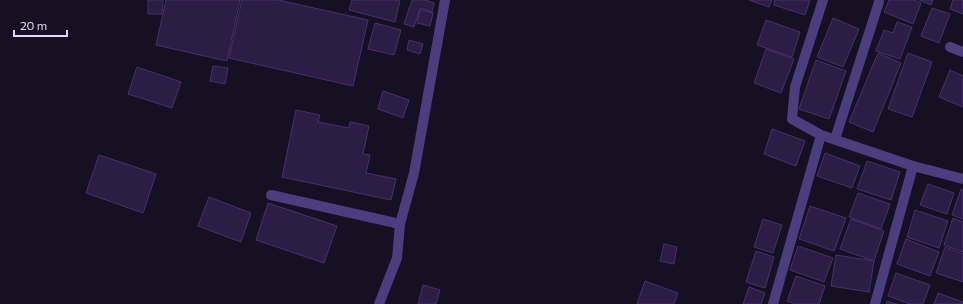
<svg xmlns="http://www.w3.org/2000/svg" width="963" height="304" font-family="Commissioner,sans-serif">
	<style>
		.building { fill: #2b1d43; stroke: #46316d }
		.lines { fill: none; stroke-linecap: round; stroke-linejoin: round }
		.minor { stroke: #4b3e7f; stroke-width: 10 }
	</style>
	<rect width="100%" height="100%" fill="#161023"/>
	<g class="building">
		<path d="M148,0H163L162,14H148Z"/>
		<path d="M166,0H240L227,61L156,45Z"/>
		<path d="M242,0H278L368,20L353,86L229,58Z"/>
		<path d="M352,0H394L400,1L395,22L349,10Z"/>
		<path d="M412,0H425L434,3L432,12L420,8L414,27L404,24Z"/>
		<path d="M749,0H772L769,7Z"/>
		<path d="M775,0H810L805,15L774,5Z"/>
		<path d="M889,0H913L921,3L913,24L884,12Z"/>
		<path d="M919,0H933L931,5Z"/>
		<path d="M953,0H963V14L950,9Z"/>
		<path d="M932,8L950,14L939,43L921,36Z"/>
		<path d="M420,10L433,13L430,26L417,23Z"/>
		<path d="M833,18L859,29L843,67L817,57Z"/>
		<path d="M766,20L800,32L792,57L757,45Z"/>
		<path d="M897,22L912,27L900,59L876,51L884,30L893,33Z"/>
		<path d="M375,23L401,30L394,55L368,49Z"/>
		<path d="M409,40L423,44L420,54L407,50Z"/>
		<path d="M766,49L794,59L781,93L754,83Z"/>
		<path d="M878,53L901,63L873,132L849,122Z"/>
		<path d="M908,53L932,62L912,117L888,109Z"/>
		<path d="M816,60L846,71L829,119L799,109Z"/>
		<path d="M213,66L228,68L225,84L210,81Z"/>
		<path d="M137,67L181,82L172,108L128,94Z"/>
		<path d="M950,70L963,76V107L939,97Z"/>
		<path d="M383,91L409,100L403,118L378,109Z"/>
		<path d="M296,110L320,115L318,122L349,128L350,122L369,126L363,154L370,155L366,173L396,179L391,200L282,177Z"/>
		<path d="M772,129L805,141L796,166L764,154Z"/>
		<path d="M825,153L860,166L852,188L817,176Z"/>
		<path d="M99,155L156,174L143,213L86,193Z"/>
		<path d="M867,161L900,172L891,200L857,189Z"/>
		<path d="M928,184L954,193L947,214L920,205Z"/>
		<path d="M961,189L963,190V219L952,215Z"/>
		<path d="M858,193L890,204L881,229L849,217Z"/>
		<path d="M209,197L251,213L241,242L198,226Z"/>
		<path d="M268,203L337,226L324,263L256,240Z"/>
		<path d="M810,206L846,218L834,251L799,239Z"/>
		<path d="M915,210L948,221L939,248L907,237Z"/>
		<path d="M953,218L963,222V252L944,245Z"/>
		<path d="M763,219L782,225L773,253L754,247Z"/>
		<path d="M851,219L884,231L874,261L840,249Z"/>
		<path d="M906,239L939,252L930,276L897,264Z"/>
		<path d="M664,244L677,247L674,264L660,261Z"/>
		<path d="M798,246L833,258L824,282L790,270Z"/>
		<path d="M945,247L963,254V282L936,273Z"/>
		<path d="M756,251L774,257L765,288L746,282Z"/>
		<path d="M836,255L874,261L869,292L831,286Z"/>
		<path d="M896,273L930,285L923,304H910L888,296Z"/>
		<path d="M796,276L825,286L819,304H796L787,301Z"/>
		<path d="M645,281L678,293L674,304H637Z"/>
		<path d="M423,285L440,290L436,304H418Z"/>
		<path d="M749,287L765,293L761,304H743Z"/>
		<path d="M938,293L963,302V304H934Z"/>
		<path d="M887,301L897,304H886Z"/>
	</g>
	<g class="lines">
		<g class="minor">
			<path d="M823,0L795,87L792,119L821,135L913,166L963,179"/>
			<path d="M950,47L963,52"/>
			<path d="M835,139L879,2"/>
			<path d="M271,195L400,224"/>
			<path d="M379,304L397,258L400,224L414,173L445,0"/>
			<path d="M773,304L821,135"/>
			<path d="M875,304L913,166"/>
		</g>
	</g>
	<path d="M14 30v6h53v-6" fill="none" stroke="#e0d5fc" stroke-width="2"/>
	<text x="20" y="30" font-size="12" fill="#e0d5fc" stroke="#161023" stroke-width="3" paint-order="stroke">20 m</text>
</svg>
